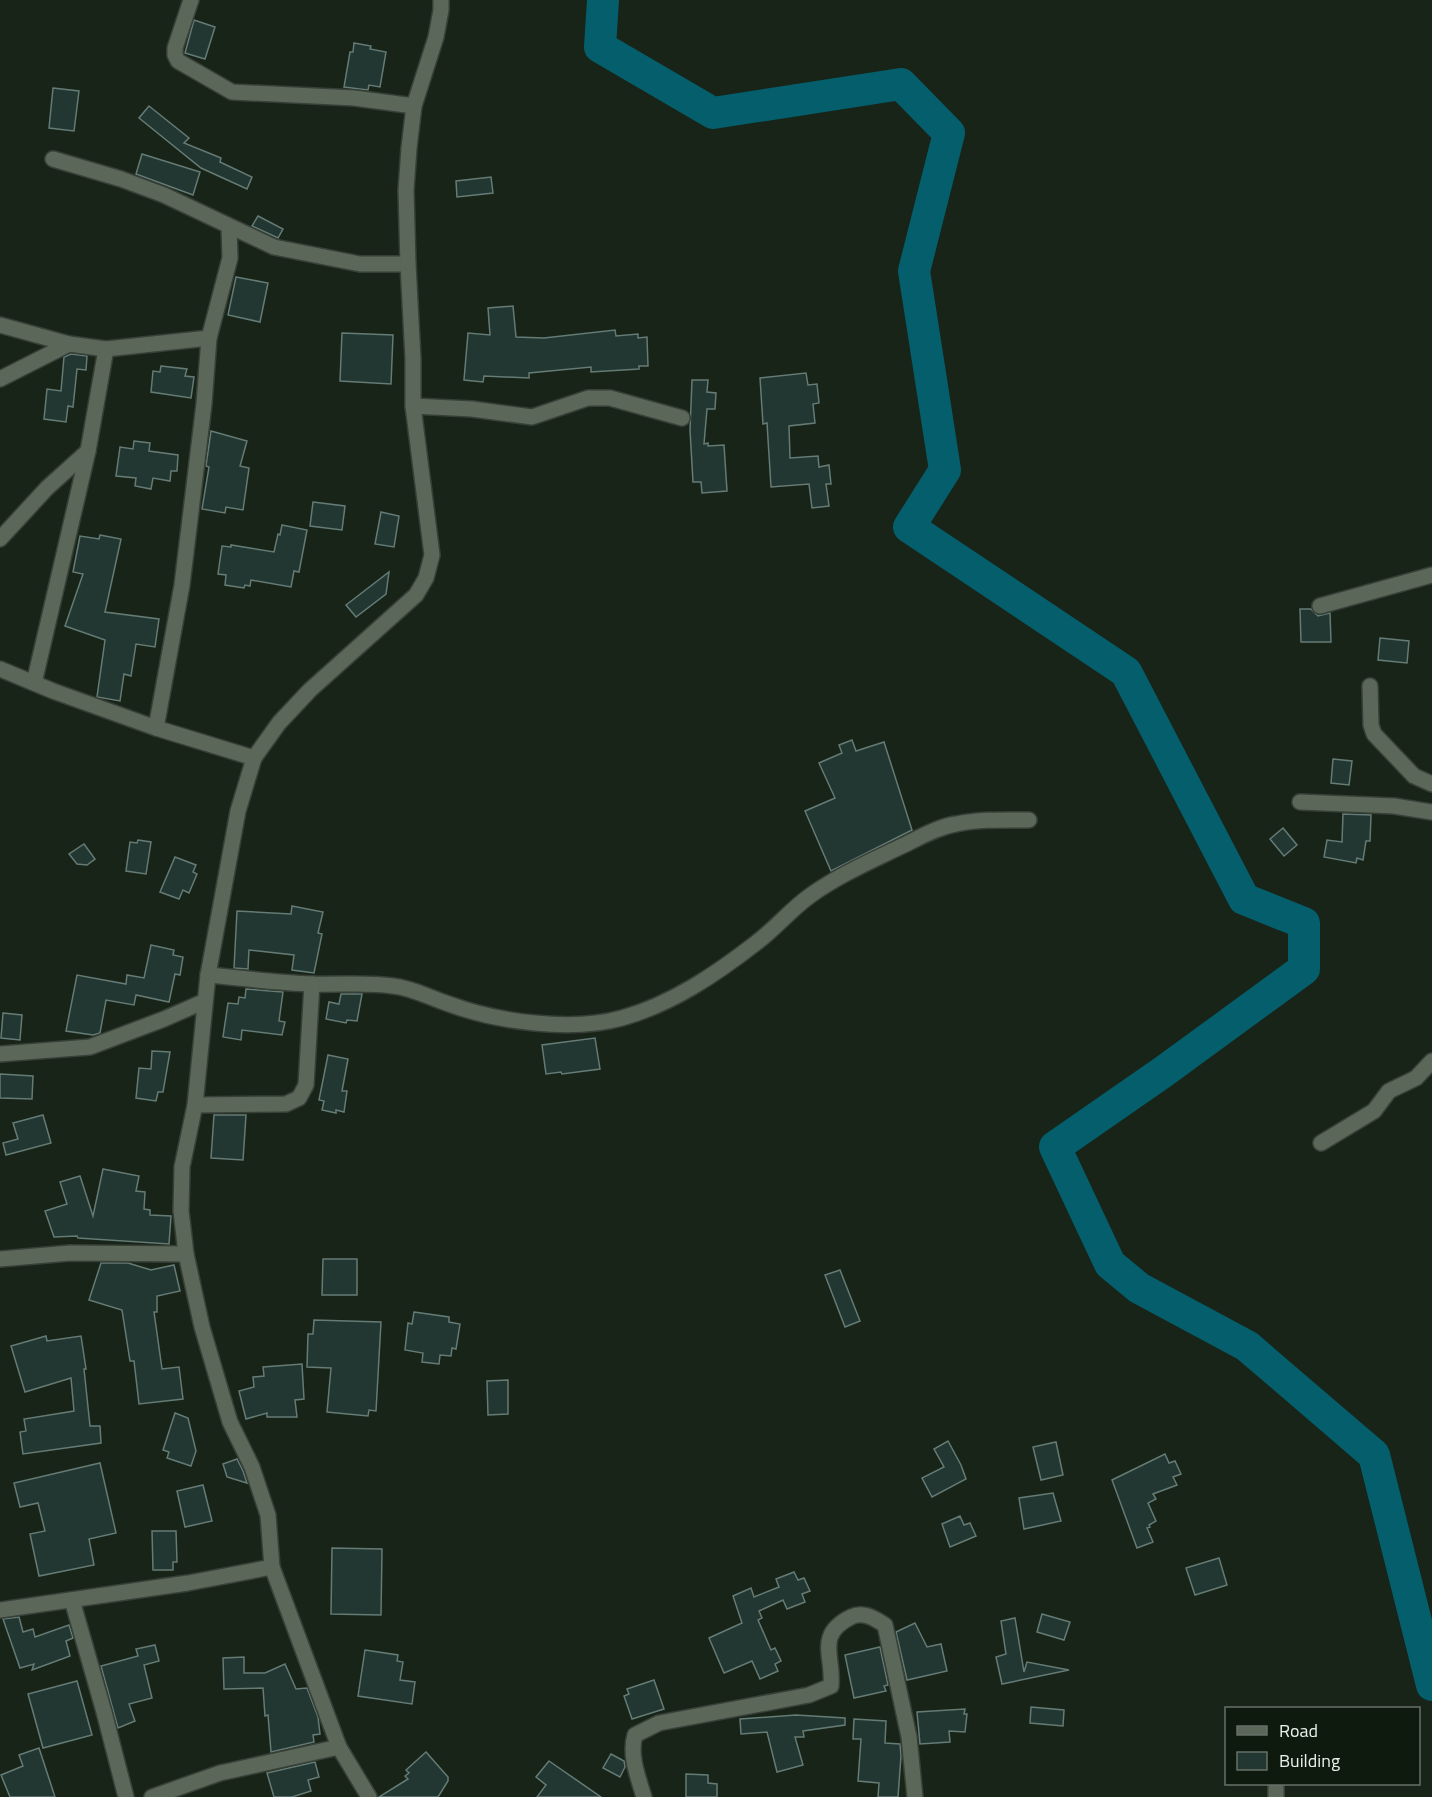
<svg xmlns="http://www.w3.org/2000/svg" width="1432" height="1797" font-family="'Titillium Web',sans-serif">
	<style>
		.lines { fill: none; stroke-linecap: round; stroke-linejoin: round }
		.river { stroke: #045e6c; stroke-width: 32 }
		.building { fill: #223632; stroke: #657b75; stroke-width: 1.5 }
		.street-casing { stroke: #373f37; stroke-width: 18 }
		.street { stroke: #5a6759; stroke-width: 15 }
	</style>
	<rect width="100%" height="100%" fill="#182418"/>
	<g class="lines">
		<path class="river" d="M603,0L600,47L713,113L901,84L949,133L914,271L945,470L909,527L1126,672L1244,899L1304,923V969L1163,1072L1055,1147L1110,1264L1139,1288L1247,1346L1374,1455L1432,1685"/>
	</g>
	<g class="building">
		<path d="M194,20L215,27L205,59L185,53Z"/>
		<path d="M354,43L371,46L370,49L386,52L380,87L369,85L368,90L344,87L350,52H353Z"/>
		<path d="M53,88L79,91L74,131L49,128Z"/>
		<path d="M149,106L189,138L184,143L221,158L220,162L252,177L247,189L201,168L139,118Z"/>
		<path d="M142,154L200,172L193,195L136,174Z"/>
		<path d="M491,177L493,193L457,197L456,181Z"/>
		<path d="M258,216L283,229L278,238L252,226Z"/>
		<path d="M236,277L268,283L260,322L228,315Z"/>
		<path d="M513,306L516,337L544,338L615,330L616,336L638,334V338L647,337L648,366H639V369L591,372V367L529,373V378L484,376L483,382L464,380L468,333L490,335L488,308Z"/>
		<path d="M342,333L393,335L391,384L340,381Z"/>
		<path d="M71,354L87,356L86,370L77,369L73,407L68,406L66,422L44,419L47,389L61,391L64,357Z"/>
		<path d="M161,366L187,369L185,376L194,377L191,398L151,392L153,371L160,372Z"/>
		<path d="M806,373L808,385L817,384L819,403L813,404L815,423L789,426L790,458L818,456L819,467L829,465L831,484H826L829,506L812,508L809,484L771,487L767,423L763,424L760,378Z"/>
		<path d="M692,380H708L707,392L716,393L715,409H707L704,444L708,443V446L724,445L727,491L702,493L701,482H693L690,430Z"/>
		<path d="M211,431L247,441L240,466L249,468L243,510L226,507L225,513L202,509L209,467L206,466Z"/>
		<path d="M134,441L150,443L149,451L178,455L177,471H171L170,481L153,478L151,489L135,486L136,478L116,476L120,447L133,449Z"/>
		<path d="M313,502L345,506L342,530L310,526Z"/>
		<path d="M381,512L399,516L394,547L375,544Z"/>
		<path d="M282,525L307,530L299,572L294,571L291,587L251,580L250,586L245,585L244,588L225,585L226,575L218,574L222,546L231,547V545L274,552L278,534L280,535Z"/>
		<path d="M100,535L121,539L105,612L159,619L155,647L136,644L131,676L124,674L120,701L97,697L105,640L65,626L83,574L73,572L80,536L99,539Z"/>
		<path d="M389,572L386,594L356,617L346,605Z"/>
		<path d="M1300,609H1311L1318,616L1330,613L1331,642H1301Z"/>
		<path d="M1380,638L1409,641L1407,663L1378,660Z"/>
		<path d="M852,740L856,751L884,742L912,830L831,871L805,811L835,798L819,763L842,753L839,745Z"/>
		<path d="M1333,759L1352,761L1349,785L1331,783Z"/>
		<path d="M1343,814L1371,815L1370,841H1366L1363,860L1357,858L1356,863L1324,857L1327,840L1342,842Z"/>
		<path d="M1283,828L1297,845L1284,856L1270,839Z"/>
		<path d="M138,840L151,842L146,874L126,871L130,842L137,843Z"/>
		<path d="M84,844L95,859L87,865L77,864L69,854Z"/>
		<path d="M175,857L196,865L193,872L197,874L189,893L183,890L179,899L160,892Z"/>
		<path d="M292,906L323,912L318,933L322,934L314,973L292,970L294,955L249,950L248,969L234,968L237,911L291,914Z"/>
		<path d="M151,945L174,950L173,955L183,957L180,975L175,974L169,1002L136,995L134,1005L106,1000L100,1033L93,1035L66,1031L77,975L126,984L127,975L144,978Z"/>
		<path d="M246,989L283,992L279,1021L285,1022L282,1035L242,1030L241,1040L223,1037L228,1003L238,1004L239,997L245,998Z"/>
		<path d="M341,994H362L357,1021L347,1020L346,1023L326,1019L329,1002L339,1004Z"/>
		<path d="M3,1013L22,1015L20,1040L1,1038Z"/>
		<path d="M595,1038L600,1069L562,1074L561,1072L546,1074L542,1045Z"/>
		<path d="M152,1051L170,1052L163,1092H158L156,1101L136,1098L139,1068L151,1069Z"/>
		<path d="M328,1055L348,1059L342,1091H347L344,1112L336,1110V1113L322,1110L324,1101L319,1100Z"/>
		<path d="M0,1074L33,1076L32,1099L0,1098Z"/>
		<path d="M43,1115L51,1143L6,1155L3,1143L18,1139L13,1123Z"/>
		<path d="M214,1115H246L243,1160L211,1158Z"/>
		<path d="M103,1169L139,1176L136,1191L145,1192L144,1209L150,1210V1215L171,1216L169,1244L78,1238L77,1236L54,1237L45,1211L67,1204L60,1182L80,1176L93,1216Z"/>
		<path d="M323,1259H357V1295H322Z"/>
		<path d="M101,1263H128L151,1270L174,1265L180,1291L157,1296V1312H154L162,1369L179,1367L183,1399L139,1404L134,1361H130L122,1310L89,1300Z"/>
		<path d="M840,1270L860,1321L845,1327L825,1275Z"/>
		<path d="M414,1312L449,1317V1322L460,1324L456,1349L452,1348L451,1356L440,1355L439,1364L422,1362L423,1353L405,1350L408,1323L412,1324Z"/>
		<path d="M314,1320L381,1322L376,1411L369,1410L368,1416L327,1412L331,1368L307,1367L308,1334H313Z"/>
		<path d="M46,1336L47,1341L81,1336L86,1369H84L90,1426H100L101,1443L23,1454L20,1432L26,1431L24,1419L74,1411L71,1378L25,1392L11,1346Z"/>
		<path d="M302,1364L304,1399L295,1400L297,1417H267V1413L246,1419L239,1391L254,1387L253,1377L264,1376L263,1367Z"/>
		<path d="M508,1380V1414L488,1415L487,1381Z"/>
		<path d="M175,1413L188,1418L196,1451L191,1466L167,1458L169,1452L163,1450Z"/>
		<path d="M948,1441L961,1465L966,1479L932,1497L922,1478L944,1467L934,1449Z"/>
		<path d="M1056,1442L1063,1475L1041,1480L1033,1447Z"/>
		<path d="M1165,1454L1169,1463L1175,1461L1181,1474L1173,1477L1177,1485L1153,1494L1156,1499L1148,1503L1156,1521L1149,1525L1150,1527L1147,1528L1153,1542L1137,1548L1112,1480Z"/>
		<path d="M237,1459L243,1471L247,1483L227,1477L223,1464Z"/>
		<path d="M100,1463L116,1533L89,1539L94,1565L39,1576L30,1534L45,1531L38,1503L20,1507L14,1483Z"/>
		<path d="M203,1485L212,1521L185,1527L177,1491Z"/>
		<path d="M1053,1493L1061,1521L1024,1529L1019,1498Z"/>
		<path d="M960,1516L964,1525L970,1523L976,1536L950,1547L942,1524Z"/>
		<path d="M152,1531H176L177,1562H173V1570H153Z"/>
		<path d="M332,1548L382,1549L381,1615L331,1614Z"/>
		<path d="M1219,1558L1227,1585L1195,1595L1186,1568Z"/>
		<path d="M794,1572L798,1580L804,1578L810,1591L802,1594L805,1602L787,1609L783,1600L759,1611L762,1618L758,1620L771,1650L775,1648L781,1661L775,1664L778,1671L760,1679L752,1661L724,1673L709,1638L742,1623L733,1596L751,1588L754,1597L779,1587L776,1579Z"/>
		<path d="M1042,1614L1070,1622L1064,1640L1037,1632Z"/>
		<path d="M19,1617L23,1632L33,1629L35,1637L69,1625L73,1638L66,1641L70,1656L32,1670L34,1664L20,1668L3,1619Z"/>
		<path d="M1015,1618L1024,1672L1027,1662L1069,1670L1002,1684L996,1657L1006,1654L1001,1621Z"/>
		<path d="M915,1623L927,1647L941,1644L947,1671L907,1680L896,1632Z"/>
		<path d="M155,1645L159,1661L144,1665L152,1698L129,1704L135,1721L118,1728L101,1666L138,1656L136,1649Z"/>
		<path d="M880,1647L888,1685L884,1686L886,1691L854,1698L845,1655Z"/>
		<path d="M365,1650L398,1655L397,1661L403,1662L400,1680L415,1682L412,1704L358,1696Z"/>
		<path d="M244,1657V1673H265L285,1664L296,1689L307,1688L318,1717L320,1734L313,1735L314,1742L271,1752L268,1715L265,1716L263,1688L224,1689L223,1658Z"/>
		<path d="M654,1680L664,1709L632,1719L624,1696L629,1694L627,1689Z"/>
		<path d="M77,1681L92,1735L43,1748L28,1694Z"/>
		<path d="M1031,1707L1064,1710L1063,1726L1030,1723Z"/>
		<path d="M965,1709L964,1714H967L965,1732L949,1731L950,1742L920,1744L917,1712Z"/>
		<path d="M796,1715L845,1718V1725L803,1731L804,1737H795L803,1765L777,1772L767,1732L741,1734L740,1719Z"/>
		<path d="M854,1719L886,1721L885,1743L900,1744L901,1756L898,1797H878L879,1783L858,1781L861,1739H853Z"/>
		<path d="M39,1748L55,1797H10L1,1775L23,1766L19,1755Z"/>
		<path d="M426,1752L448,1777V1781L438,1797H379L408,1779L405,1776L409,1773L406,1770Z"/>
		<path d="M611,1754L624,1761L625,1767L620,1777L603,1768Z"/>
		<path d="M549,1761L601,1797H537L546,1785L536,1777Z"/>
		<path d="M315,1762L319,1777L308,1780L311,1791L292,1797H274L267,1773Z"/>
		<path d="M686,1774L708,1775V1783L717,1784V1797H686Z"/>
	</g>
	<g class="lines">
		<defs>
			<g id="street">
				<path d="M191,0L175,48V55L178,61L232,92L354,98L414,106"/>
				<path d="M53,159L121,179L164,195L274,247L360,264H408"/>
				<path d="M0,325L69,344L106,349L209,338"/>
				<path d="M0,379L69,344"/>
				<path d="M413,406L472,409L532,417L588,398H610L682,418"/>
				<path d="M0,539L47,488L88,451"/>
				<path d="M1320,606L1432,575"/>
				<path d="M0,669L53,691L156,728L254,758"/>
				<path d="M34,683L88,451L106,349"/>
				<path d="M1370,686L1371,725L1374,734L1414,776L1432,784"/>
				<path d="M156,728L182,585L204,404L209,338L230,258L229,227"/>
				<path d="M1300,802L1394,806L1432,812"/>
				<path d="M208,975C242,978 277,983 312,984C339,985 366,982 393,986C413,988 430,998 449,1004C497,1022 572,1032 622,1018C672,1004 716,974 756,943C775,929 791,909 811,895C839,875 871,861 902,846C919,838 937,827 956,824C980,819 1005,820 1029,820"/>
				<path d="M0,1054L90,1047L164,1019L205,1001"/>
				<path d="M195,1105L286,1104L299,1098L306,1085L312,984"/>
				<path d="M1321,1143L1374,1111L1389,1091L1416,1078L1432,1061"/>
				<path d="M0,1259L70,1253L186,1254"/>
				<path d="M72,1600L104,1712L126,1797"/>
				<path d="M0,1610L188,1583L272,1567"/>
				<path d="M1276,1784V1797"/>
				<path d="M152,1797L220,1773L339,1747"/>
				<path d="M369,1797L339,1747L272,1567L268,1515L252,1467L230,1422L202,1327L186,1254L181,1211L182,1167L195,1105L208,975L238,811L254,758L279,723L310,690L416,595L426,578L432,555L413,406V359L408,264L406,190L409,148L414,106L436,37L441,10V0"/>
				<path d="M644,1797C638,1777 629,1755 635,1735L659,1723L809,1695L831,1686C834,1656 815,1635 851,1617C863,1611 874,1618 885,1625L909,1737L915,1797"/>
			</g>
		</defs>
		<use href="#street" class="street-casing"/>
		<use href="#street" class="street"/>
	</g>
	<rect x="1225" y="1707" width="195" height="78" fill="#0f1a0f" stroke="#677067" stroke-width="1.5"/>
	<rect x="1237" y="1726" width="30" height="9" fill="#5a6759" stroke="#677067" stroke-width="1.5"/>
	<text x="1279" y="1737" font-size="18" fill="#eaf2ea">Road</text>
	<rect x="1237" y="1752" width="30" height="18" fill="#223632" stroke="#677067" stroke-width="1.5"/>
	<text x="1279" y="1767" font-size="18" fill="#eaf2ea">Building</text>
</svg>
